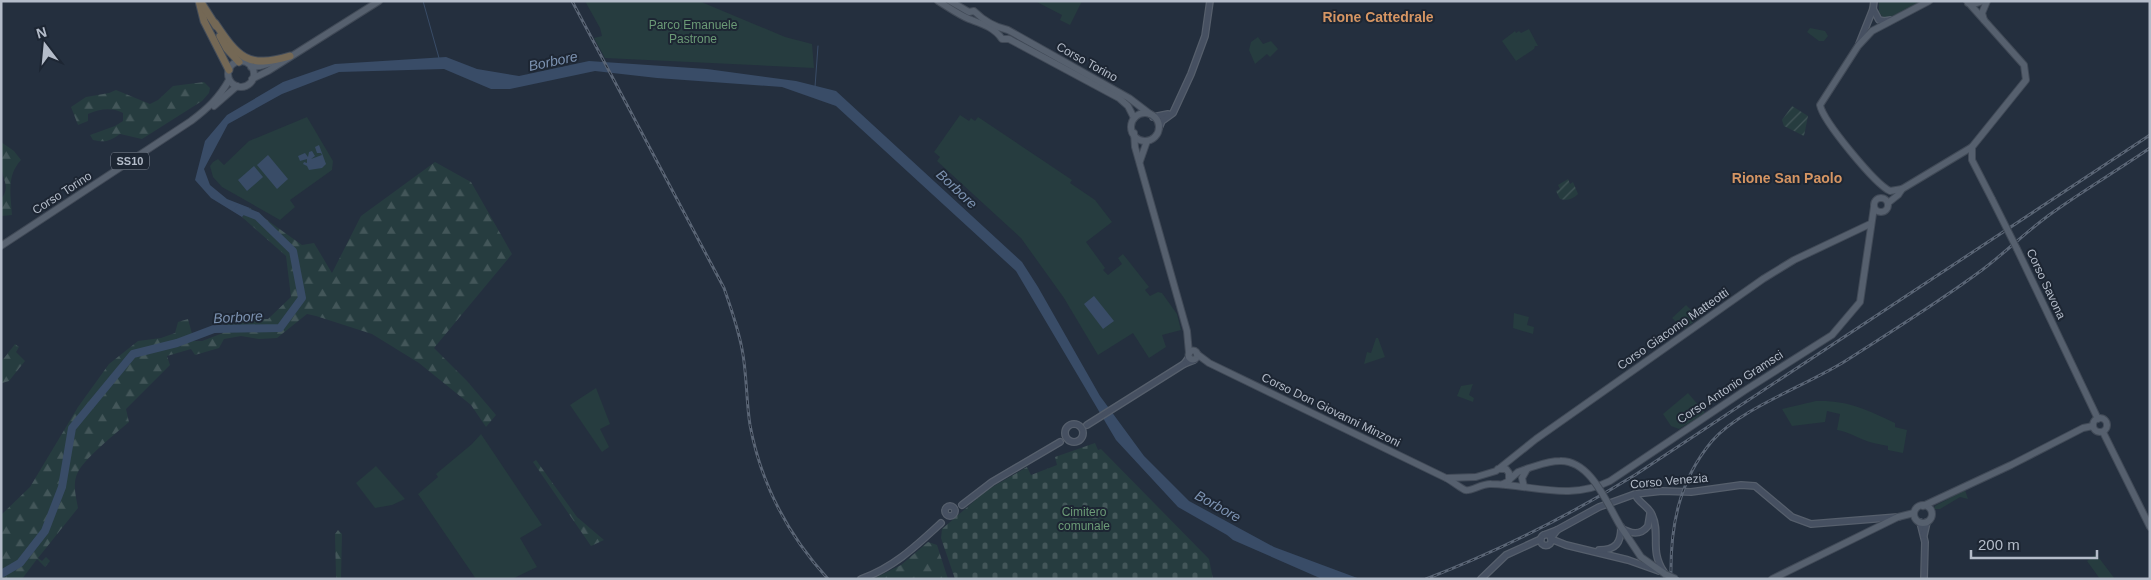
<svg xmlns="http://www.w3.org/2000/svg" width="2151" height="580" font-family="Arial,sans-serif">
	<style>
		.green { fill: #263c3f }
		.forest { fill: url(#forest-firs) }
		.cemetery { fill: url(#cemetery-stones) }
		.garden { fill: url(#garden-furrows) }
		.water { fill: #394c67 }
		.lines { fill: none; stroke-linecap: round; stroke-linejoin: round }
		.stream { stroke: #394c67; stroke-width: 1 }
		.river { stroke: #394c67; stroke-width: 8 }
		.secondary-casing { stroke: #565f6c; stroke-width: 8 }
		.primary-casing { stroke: #414a57; stroke-width: 8 }
		.highway-casing { stroke: #434c59; stroke-width: 9 }
		.secondary { stroke: #465061; stroke-width: 5.5 }
		.primary { stroke: #56606e; stroke-width: 6 }
		.highway { stroke: #746855; stroke-width: 7 }
		.rail-casing { stroke: #5a6575; stroke-width: 3 }
		.rail { stroke: #1d2633; stroke-width: 1; stroke-dasharray: 4; stroke-linecap: butt }
		.primary-bridge-casing { stroke: #414a57; stroke-width: 8; stroke-linecap: butt }
		.primary-bridge { stroke: #56606e; stroke-width: 6 }
		.labels { text-anchor: middle; stroke-width: 4; stroke-linejoin: round; paint-order: stroke }
		.shield { fill: #1d2633; stroke: #878f9c; stroke-width: 1 }
		.shield-label { font-size: 11px; font-weight: bold; fill: #b4bcc9 }
		.park-label { font-size: 12px; fill: #6b9a76; stroke: #1d2633 }
		.street-label { font-size: 12px; fill: #b4bcc9; stroke: #1d2633 }
		.neighbourhood-label { font-size: 14px; font-weight: bold; fill: #d59563; stroke: #1d2633 }
		.water-label { font-size: 14px; font-style: italic; fill: #7c92b1; stroke: #1d2633 }
	</style>
	<defs>
		<pattern id="forest-firs" width="22" height="20" patternUnits="userSpaceOnUse" patternTransform="scale(1.25)"><rect width="22" height="20" fill="#263c3f"/><path d="M5 1l3.5 6h-7zM16 11l3.5 6h-7z" fill="#435659"/></pattern>
		<pattern id="cemetery-stones" width="16" height="16" patternUnits="userSpaceOnUse" patternTransform="scale(1.25)"><rect width="16" height="16" fill="#263c3f"/><path d="M2 7V4a2 2 0 0 1 4 0v3zM10 15v-3a2 2 0 0 1 4 0v3z" fill="#435659"/></pattern>
		<pattern id="garden-furrows" width="10" height="10" patternUnits="userSpaceOnUse" patternTransform="scale(1.25)"><rect width="10" height="10" fill="#263c3f"/><path d="M-1 1l2-2M0 10L10 0M9 11l2-2" fill="none" stroke="#435659"/></pattern>
	</defs>
	<rect width="100%" height="100%" fill="#242f3e"/>
	<g class="green">
		<path d="M585,1H699L785,37L812,44L814,68L605,58L594,38L602,36L600,28Z"/>
		<path d="M1035,1H1082L1070,25L1060,20L1062,15Z"/>
		<path d="M1879,1H1922L1885,20L1879,12Z"/>
		<path d="M1810,28L1825,31L1828,36L1824,41H1819L1807,32Z"/>
		<path d="M1529,29L1538,46H1535L1534,49L1516,61L1502,41L1515,31L1516,33L1519,31L1521,33Z"/>
		<path d="M1258,37L1263,44L1271,41L1278,49L1270,57L1267,54L1255,64L1249,50L1251,42Z"/>
		<path d="M960,115L969,121L971,118L975,121L978,117L1072,180L1070,183L1095,200L1112,222L1086,242L1105,268L1103,270L1108,275L1122,264L1118,258L1123,254L1149,287L1145,290L1150,296L1158,292L1162,293L1177,314L1181,330L1162,335L1166,347L1149,358L1133,333L1098,355L1064,298L1021,238L937,161L940,157L934,152Z"/>
		<path d="M307,117L333,161L332,170L290,200L295,207L280,220L222,187L213,177L210,166L213,162L218,159L224,165L249,141Z"/>
		<path d="M1686,305L1699,318L1684,329L1672,318Z"/>
		<path d="M1514,313L1529,317L1527,325L1534,327L1533,334L1513,328Z"/>
		<path d="M1376,338H1378L1385,357L1364,364L1367,352L1371,353Z"/>
		<path d="M1473,384L1469,395L1474,398L1473,402L1457,396L1461,386Z"/>
		<path d="M596,388L610,424L600,429L609,447L602,452L570,405Z"/>
		<path d="M1688,393L1705,413L1679,429L1671,426L1663,414Z"/>
		<path d="M1816,401C1848,400 1868,410 1895,423V427L1907,430L1903,453L1888,450V446C1880,444 1871,443 1864,440C1854,436 1848,432 1837,430L1840,414L1827,411L1825,422L1792,426L1782,409Z"/>
		<path d="M481,434L542,525L520,538L537,567L512,579H476L418,494L438,477L436,474L472,444Z"/>
		<path d="M376,466L405,499L392,505L375,508L356,483Z"/>
		<path d="M1965,490L1968,499L1960,497L1940,509H1934L1935,506Z"/>
		<path d="M2096,554L2115,579H2100L2087,561Z"/>
	</g>
	<g class="forest">
		<path d="M204,82L210,88L209,93L202,101L142,139L120,134C110,141 105,143 93,140L90,135L115,126L123,121V113C111,107 100,109 88,114V121L78,125L71,107L86,97L109,93L116,90L150,104L158,100L173,86Z"/>
		<path d="M1,142L14,151L21,160C6,176 11,195 12,215L1,216V199C10,189 4,181 2,171C0,162 1,151 1,142Z"/>
		<path d="M435,162L471,182L512,254L434,348L467,381L496,415L486,427L471,405L419,363L372,334L316,316L307,314L277,338L259,339L241,336L224,339L219,348L195,355L191,349L167,356L170,365L126,409L129,422C116,433 85,458 78,472C72,483 76,497 78,508L38,558L42,561L46,557L50,561L45,567L37,559L22,579H1V515L30,487L78,407L109,364L138,341L161,338L175,333L178,322L188,319L194,341H202L223,333L225,319H268L291,297L286,256L242,217L250,208L302,245L314,243L332,273L361,216Z"/>
		<path d="M15,344L19,347L16,352L25,361L9,381L2,383L1,362Z"/>
		<path d="M536,460L577,517L604,540L591,546L533,462Z"/>
		<path d="M338,530L342,534L341,579H337L336,576L335,534Z"/>
		<path d="M928,542L937,545L948,579H873L901,565Z"/>
	</g>
	<path class="cemetery" d="M1095,443L1098,450L1101,449L1209,559L1213,579H955L941,538L942,529L987,490L1027,467L1031,475L1057,465L1055,457Z"/>
	<g class="garden">
		<path d="M1792,106L1808,116L1804,136L1784,126L1782,120Z"/>
		<path d="M1568,179L1570,184L1573,182L1578,194C1573,199 1567,201 1560,199L1556,191L1560,189L1558,185Z"/>
	</g>
	<g class="water">
		<path d="M446,57L477,69L519,76L589,61L707,69L796,81L836,91L1022,262L1038,287L1100,396L1144,456L1189,501L1274,547L1360,579H1322L1233,540L1227,535L1178,507L1116,440L1016,271L836,106L782,87L657,78L595,71L510,89H491L444,69L339,72L282,94L228,124L204,169L210,185L227,199L250,208L242,217L211,198L195,180L205,141L227,115L283,82L335,64Z"/>
		<path d="M319,145L326,164L322,168L309,170L307,166L303,164L304,162L307,163V159L300,161L298,156L305,153L308,157L309,152L312,151L315,156L311,159L322,155L321,153H317L315,147Z"/>
		<path d="M268,155L288,179L277,189L257,165Z"/>
		<path d="M254,166L263,177L247,191L238,180Z"/>
		<path d="M1094,296L1114,321L1103,329L1084,304Z"/>
	</g>
	<g class="lines">
		<g class="stream">
			<path d="M423,1L439,58"/>
			<path d="M815,87L818,46"/>
		</g>
		<path class="river" d="M1,574L20,563L45,531L62,487L72,428L133,354L177,343L214,329L280,328L302,298L293,251L257,216L239,209"/>
		<defs>
			<g id="secondary">
				<path d="M1873,9L1879,20L1884,21L1891,20"/>
				<path d="M1859,44L1873,9L1874,1"/>
				<path d="M1153,117L1168,114"/>
				<path d="M1159,128L1162,121L1173,113L1191,74L1205,36L1210,1"/>
				<path d="M1189,357L1184,364L1194,360"/>
				<circle cx="1074" cy="433" r="9"/>
				<path d="M1087,425L1184,364"/>
				<path d="M1635,494C1638,503 1649,506 1652,515C1661,534 1649,550 1664,572"/>
				<path d="M962,505L992,482L1060,442"/>
				<circle cx="950" cy="511" r="5"/>
				<path d="M1920,522L1925,542L1924,579"/>
				<path d="M1621,528C1631,534 1640,536 1648,526L1650,514"/>
				<path d="M1557,530L1599,507L1635,494L1662,491L1691,492L1741,485L1755,486L1792,517L1811,524L1898,517"/>
				<circle cx="1546" cy="540" r="5.5"/>
				<path d="M1544,535L1557,530L1551,538"/>
				<path d="M1924,535L1927,522"/>
				<path d="M1551,539L1566,545L1628,560L1659,571"/>
				<path d="M1599,550C1616,550 1621,543 1621,527"/>
				<path d="M861,579C893,568 916,546 941,523"/>
				<path d="M1481,579L1506,555L1541,539"/>
			</g>
			<g id="primary">
				<path d="M938,1C948,7 959,15 969,19C982,24 994,27 1002,39H1009L1119,98L1128,106L1134,118"/>
				<path d="M950,1L969,12L974,11C984,21 995,27 1008,30L1129,98L1150,114"/>
				<path d="M1929,1L1872,31L1858,46L1820,105C1823,121 1875,184 1890,191L1902,189L1972,147L2026,80L2024,65L1967,1"/>
				<path d="M1968,3L1974,4L1983,1"/>
				<path d="M1984,20L1982,13L1987,1"/>
				<circle cx="241" cy="74" r="13"/>
				<path d="M251,67L260,66L277,61"/>
				<path d="M252,79L268,71L379,1"/>
				<path d="M214,106L237,86"/>
				<circle cx="1145" cy="127" r="14"/>
				<path d="M1134,133L1135,147L1187,331L1189,353"/>
				<path d="M1972,147V160L1992,199"/>
				<path d="M1140,161L1147,141"/>
				<circle cx="1881" cy="205" r="7"/>
				<path d="M1888,203L1898,195L1902,189"/>
				<path d="M1,246L191,121C207,109 219,98 229,80"/>
				<path d="M2017,249L2098,419"/>
				<circle cx="1193" cy="355" r="4.5"/>
				<path d="M1197,354L1209,363L1446,478C1452,481 1459,487 1465,490C1470,492 1483,483 1491,484C1533,485 1570,501 1610,481L1744,391L1832,335L1860,302L1874,207"/>
				<circle cx="2100" cy="425" r="7"/>
				<path d="M2103,432L2150,527"/>
				<path d="M1498,469H1506L1509,473V481L1503,484"/>
				<path d="M1447,478L1476,477L1496,471L1536,439L1763,279L1794,260L1870,224"/>
				<path d="M1510,479L1518,472L1529,468"/>
				<path d="M1524,487L1522,478L1527,469"/>
				<circle cx="1923" cy="514" r="9"/>
				<path d="M1923,506L2011,465L2083,428L2093,426"/>
				<path d="M1621,527L1641,557L1665,574"/>
				<path d="M1772,579L1898,517L1914,513"/>
			</g>
			<g id="highway">
				<path d="M199,1L204,21L229,70"/>
				<path d="M202,4L216,26"/>
				<path d="M215,23C238,57 247,69 290,56"/>
				<path d="M220,36L227,49L239,62"/>
			</g>
		</defs>
		<use href="#secondary" class="secondary-casing"/>
		<use href="#primary" class="primary-casing"/>
		<use href="#highway" class="highway-casing"/>
		<use href="#secondary" class="secondary"/>
		<use href="#primary" class="primary"/>
		<use href="#highway" class="highway"/>
		<defs>
			<g id="rail">
				<path d="M572,1L724,288C731,308 738,328 742,349C747,374 746,400 750,425C761,484 787,534 828,579"/>
				<path d="M1426,579C1499,551 1568,516 1635,475L2150,135"/>
				<path d="M1671,579C1670,528 1678,482 1712,441C1741,408 1808,385 1847,360C1892,331 1939,302 1982,270C2006,252 2028,230 2052,213C2084,190 2118,170 2150,148"/>
			</g>
		</defs>
		<use href="#rail" class="rail-casing"/>
		<use href="#rail" class="rail"/>
		<defs>
			<g id="primary-bridge">
				<path d="M1992,199L2017,249"/>
				<path d="M1529,468C1539,465 1549,461 1560,461C1591,460 1607,504 1621,527"/>
				<path d="M1665,574L1676,579"/>
			</g>
		</defs>
		<use href="#primary-bridge" class="primary-bridge-casing"/>
		<use href="#primary-bridge" class="primary-bridge"/>
	</g>
	<g class="labels">
		<rect class="shield" x="111" y="152.5" width="38" height="17" rx="4"/>
		<g class="shield-label">
			<text x="130" y="165">SS10</text>
		</g>
		<g class="park-label">
			<text x="693" y="29">Parco Emanuele<tspan x="693" dy="14">Pastrone</tspan></text>
			<text x="1084" y="516">Cimitero<tspan x="1084" dy="14">comunale</tspan></text>
		</g>
		<g class="street-label">
			<text transform="translate(1087 62) rotate(29)" y="4">Corso Torino</text>
			<text transform="translate(62 193) rotate(-33)" y="4">Corso Torino</text>
			<text transform="translate(2046 284) rotate(65)" y="4">Corso Savona</text>
			<text transform="translate(1673 329) rotate(-35)" y="4">Corso Giacomo Matteotti</text>
			<text transform="translate(1730 387) rotate(-33)" y="4">Corso Antonio Gramsci</text>
			<text transform="translate(1331 410) rotate(26)" y="4">Corso Don Giovanni Minzoni</text>
			<text transform="translate(1669 481) rotate(-5)" y="4">Corso Venezia</text>
		</g>
		<g class="neighbourhood-label">
			<text x="1378" y="22">Rione Cattedrale</text>
			<text x="1787" y="183">Rione San Paolo</text>
		</g>
		<g class="water-label">
			<text transform="translate(553 61) rotate(-12)" y="5">Borbore</text>
			<text transform="translate(957 189) rotate(43)" y="5">Borbore</text>
			<text transform="translate(238 317) rotate(-3)" y="5">Borbore</text>
			<text transform="translate(1218 506) rotate(29)" y="5">Borbore</text>
		</g>
	</g>
	<rect width="2151" height="580" fill="none" stroke="#b4bcc9" stroke-width="5"/>
	<g transform="translate(45 45) rotate(344)" stroke="#1d2633" stroke-width="4" paint-order="stroke">
	<path d="M0-4L9 19L0 12L-9 19Z" fill="#b4bcc9"/>
	<text y="-8" font-size="14" font-weight="bold" text-anchor="middle" fill="#b4bcc9">N</text>
	</g>
	<path d="M1971 550v8h126v-8" fill="none" stroke="#b4bcc9" stroke-width="2.5"/>
	<text x="1978" y="550" font-size="15" fill="#b4bcc9" stroke="#1d2633" stroke-width="4" paint-order="stroke">200 m</text>
</svg>
